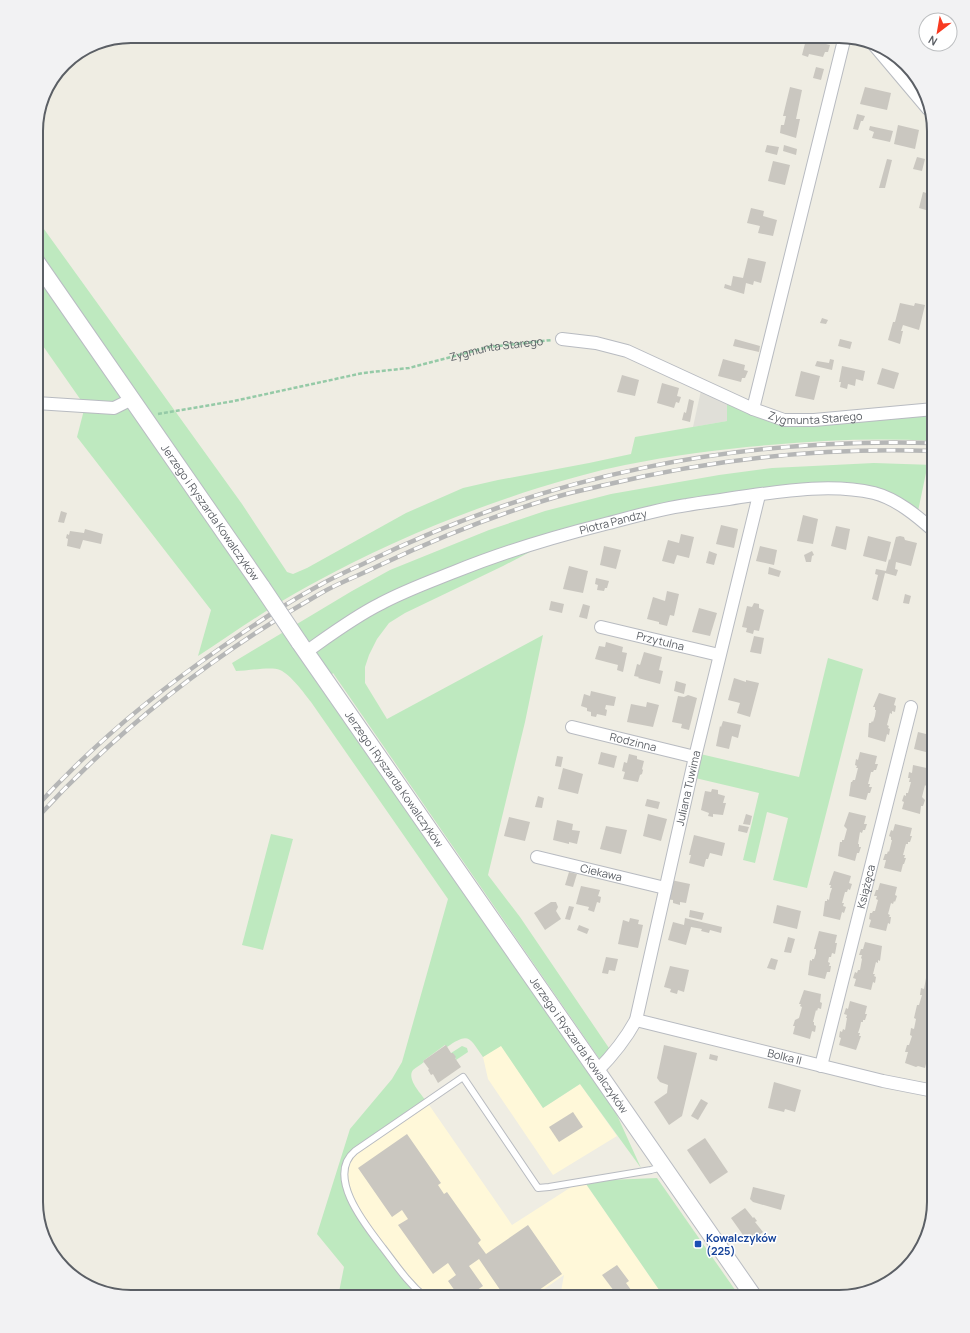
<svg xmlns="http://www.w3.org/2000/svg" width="970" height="1333" font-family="Manrope,sans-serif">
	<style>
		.commercial { fill: #fff8d9 }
		.industrial { fill: #e0dfd8 }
		.green { fill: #bee9bf }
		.building { fill: #cac7c0 }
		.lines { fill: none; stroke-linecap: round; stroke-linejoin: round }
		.service-casing { stroke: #b8bbc1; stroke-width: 8 }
		.minor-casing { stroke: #b8bbc1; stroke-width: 14 }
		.secondary-casing { stroke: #b9bcc3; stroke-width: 18 }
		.path { stroke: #95caa7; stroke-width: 2.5; stroke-dasharray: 4 2; stroke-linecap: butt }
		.service { stroke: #fff; stroke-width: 6 }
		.minor { stroke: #fff; stroke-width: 12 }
		.secondary { stroke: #fff; stroke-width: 16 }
		.rail-casing { stroke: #b5b6b6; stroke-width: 4.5 }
		.rail { stroke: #fff; stroke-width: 3; stroke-dasharray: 9; stroke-linecap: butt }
		.secondary-bridge-casing { stroke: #b9bcc3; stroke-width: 18; stroke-linecap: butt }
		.secondary-bridge { stroke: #fff; stroke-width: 16 }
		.transit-dot { fill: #1a4fb4; stroke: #fff; stroke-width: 1.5 }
		.labels { text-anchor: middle; stroke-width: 3; stroke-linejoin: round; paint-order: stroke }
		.street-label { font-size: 11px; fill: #5b5f65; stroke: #fff }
		.transit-label { font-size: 11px; font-weight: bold; fill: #164399; stroke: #fff; text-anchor: start }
		.rim { fill: none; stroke: #5b5f65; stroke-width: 2 }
	</style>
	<rect width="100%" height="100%" fill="#efede3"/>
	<g class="commercial">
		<path d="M501,1045L543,1108L580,1084L617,1136L553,1175L488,1079L483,1057Z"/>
		<path d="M427,1102L512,1225L579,1182L584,1181L664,1297H560L564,1275L533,1297H425L367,1226L348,1193L346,1165L349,1155Z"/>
	</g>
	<path class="industrial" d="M702,386L727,398V421L693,427Z"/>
	<g class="green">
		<path d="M36,218L242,504L287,572L293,574L307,568L406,513L463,488L498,480L589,463L631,454L635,437L727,421V398L772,417L934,409V441C879,438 824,440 769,445C721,449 673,455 625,465C596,471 567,479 538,488C459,513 383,545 310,585C271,606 235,632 198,656L211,610L77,437L85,406L36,336Z"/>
		<path d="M874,463L934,465V473H926L917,516L876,494L786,492L566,533L503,566L405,613L389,623L377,639L369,655L365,667V683L387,719L543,635L525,722L488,875L520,917L613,1054L603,1064L333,673L327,681L597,1071L641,1168L580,1084L543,1108L501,1046L483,1057C469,1037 469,1032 447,1047L445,1045L423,1061L424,1062C421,1065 416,1067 413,1070C406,1079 422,1095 427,1102L355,1151L346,1165L347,1189L367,1226L425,1297H338L344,1267L317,1234L350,1129L392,1079L402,1062L448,899L311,702C304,693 291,675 280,670C271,666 247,671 236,671L232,663L352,591L390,570L489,530L545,511L611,494L719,475L772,468Z"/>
		<path d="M43,548L36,576V550Z"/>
		<path d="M828,658L863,669L807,888L773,880L788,818L767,812L755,863L743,860L759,793L691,777L696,753L799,777Z"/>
		<path d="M271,834L293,839L263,950L242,945Z"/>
		<path d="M462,1046L467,1048L468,1052L456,1060L453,1053H451Z"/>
		<path d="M657,1178L740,1297H664L584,1181Z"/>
	</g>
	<g class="building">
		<path d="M807,36H820L828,39L826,44L830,45L828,52H825L823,57L809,54L808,57L802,55Z"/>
		<path d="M816,67L824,69L821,80L813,78Z"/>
		<path d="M790,87L802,90L796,119H800L796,138L780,133L781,125H784L786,116H783Z"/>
		<path d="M865,87L891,93L887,110L860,104Z"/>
		<path d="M857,114L865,116L863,121H861L858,130L853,129Z"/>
		<path d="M898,125L919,130L915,149L894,144Z"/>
		<path d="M870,126L893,131L890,142L872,138L874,132L869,130Z"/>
		<path d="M767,145L779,147L777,155L765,152Z"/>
		<path d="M784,145L797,149L796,155L783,151Z"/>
		<path d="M917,157L925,159L922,171L913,169Z"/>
		<path d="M887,159L892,160L885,188H879Z"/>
		<path d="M773,161L790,165L785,185L768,181Z"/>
		<path d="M933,166H934V183L929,182Z"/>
		<path d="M923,192L930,194L926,210L919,208Z"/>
		<path d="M751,208L764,211L763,216L777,220L773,236L758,233L760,226L747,223Z"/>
		<path d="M748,258L766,262L761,283L754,281L753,285L746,283L744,294L724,288L725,284L731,286L733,276L743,278Z"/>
		<path d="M900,303L914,306L915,303L925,305L919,330L903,325L901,331H903L900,344L888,340L893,322H895Z"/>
		<path d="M822,318L828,320L826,324L820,323Z"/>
		<path d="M735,339L760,346L759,352L733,346Z"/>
		<path d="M840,339L852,342L850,349L838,346Z"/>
		<path d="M723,359L745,365L744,370L748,371L745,378H742L741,382L718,376Z"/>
		<path d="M830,359L834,360L832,370L815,366L817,361L829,363Z"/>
		<path d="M842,366L865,371L863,381L856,379L855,386L848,384L847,389L840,387L841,382H839Z"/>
		<path d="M882,368L899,373L894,389L877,384Z"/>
		<path d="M801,371L820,376L814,400L795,396Z"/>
		<path d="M622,375L639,380L635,396L617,392Z"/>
		<path d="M662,383L679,388L677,396L681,397L679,403L676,402L674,408L657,403Z"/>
		<path d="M689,399L694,401L690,422L682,420L684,412L686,413Z"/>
		<path d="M61,511L67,513L64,523L58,522Z"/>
		<path d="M803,515L818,519L813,544L797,541Z"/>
		<path d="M721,525L738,529L734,548L716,544Z"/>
		<path d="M836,526L850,529L846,550L831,546Z"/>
		<path d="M85,529L103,534L101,544L83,540L80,549L67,546L68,539L66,538L67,534L69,535L70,531L84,533Z"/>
		<path d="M681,534L694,537L689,558L677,555L674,564L662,561L668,540L679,543Z"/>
		<path d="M868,536L891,542L886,562L863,556Z"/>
		<path d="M900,536L904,537L905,540L917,543L911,566L896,562L895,569L898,570L896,576L885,573L878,601L872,599L878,575L875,574L876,569L886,571L889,559L890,560L896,537Z"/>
		<path d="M604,546L621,550L616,569L600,565Z"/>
		<path d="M760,546L777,550L774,565L756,561Z"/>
		<path d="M709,551L717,554L714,565L706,563Z"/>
		<path d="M812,551L814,555L812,556L811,562H806L804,555Z"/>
		<path d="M933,559H934V574L930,573Z"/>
		<path d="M569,566L588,571L583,593L563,589Z"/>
		<path d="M769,567L781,571L779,577L768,574Z"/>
		<path d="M596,578L609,581L607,588H605L604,591L597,590L598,585L595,584Z"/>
		<path d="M667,591L679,594L674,616L670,615L667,626L659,624V622L647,619L653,597L665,601Z"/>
		<path d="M905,594L911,596L909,604L903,603Z"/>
		<path d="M551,601L564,604L562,613L549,610Z"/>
		<path d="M754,603L759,604V608L764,610L759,631L754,630L753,634L746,632L747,628L742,627L747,606L752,607Z"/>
		<path d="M583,604L590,606L587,619L579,617Z"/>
		<path d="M699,608L717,613L710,636L692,632Z"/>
		<path d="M754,636L764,638L761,654L750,652Z"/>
		<path d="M606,642L623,647L622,652L627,653L623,672L617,670L618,665L595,659L599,646L605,647Z"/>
		<path d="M644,652L662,657L659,670L663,671L660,684L638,678L639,677L634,676L637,664L640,665Z"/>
		<path d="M734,678L746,682V680L759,683L750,717L737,713L740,703L728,700Z"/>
		<path d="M676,681L686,684L684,694L674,691Z"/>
		<path d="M591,691L616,697L614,706L606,705L605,709L607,710L606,716L597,714L596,717L591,716V712L587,711V708L581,706L584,694L590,696Z"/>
		<path d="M879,693L896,698L894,705L896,706L895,712L892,711V714L890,713L887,725L889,726L888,728L890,729L889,735L887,734L885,742L868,737L869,723H871L872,721L873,722L875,716L876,710H875V707H873Z"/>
		<path d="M688,695L697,698L689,730L681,728L682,724L672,722L678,696L684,697Z"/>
		<path d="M647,702L659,705L653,727L627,722L631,704L646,707Z"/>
		<path d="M723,721L741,725L738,738L732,736L729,749L716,746L720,726L721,727Z"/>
		<path d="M927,729L934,731V754L914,749L918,732L926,734Z"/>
		<path d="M601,752L617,756L614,768L598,764Z"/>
		<path d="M860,752L877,756L875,764H878L876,770H874L873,772H871L868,784H870L869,787H872L870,793H868L866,800L849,796L851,782H852L853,780H855L858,768H856L857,766L855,765L856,759L858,760Z"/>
		<path d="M629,754L637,756V759L644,761L642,769L643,770L642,774L640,775L638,782L623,779L625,772L622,771L624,762L627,763Z"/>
		<path d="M557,756L563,757L561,767L555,766Z"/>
		<path d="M913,765L931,769L928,777L930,778L929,784H927L926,786L925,785L922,797L925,800L923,806H921L920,814L902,809L904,802L902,801L904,795L906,796V793H908L911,782H909L910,778H908L909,772L912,773Z"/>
		<path d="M563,768L583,774L578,794L558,789Z"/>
		<path d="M712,789L718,790V794L725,796L723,803H726L723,815L713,814V817L708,816L709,813L701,810L705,791L711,792Z"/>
		<path d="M538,796L544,798L542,808L535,807Z"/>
		<path d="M647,799L660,802L658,809L645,806Z"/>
		<path d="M849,812L866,816L864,824H867L865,830H863L862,833L860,832L858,844H859V847H861L859,853H857L855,861L838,856L840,842H842V840H844L847,829L844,826Z"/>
		<path d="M648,814L667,819L661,841L643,836Z"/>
		<path d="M746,814L752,816L750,825L743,824Z"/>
		<path d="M509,817L530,822L525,841L504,836Z"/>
		<path d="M557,820L573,824L572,830L580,831L577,844L569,842V844L553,840Z"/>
		<path d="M895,824L912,828L910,836H912L910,842H908V844H906L903,855H905L904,858H906L904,864H903L901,872L884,868L886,860H883L885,854H887L888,851L889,852L892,840H891V837L889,836L891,830L893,831Z"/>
		<path d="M739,825L749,827L747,833L738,831Z"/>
		<path d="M606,826L627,830L621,854L600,849Z"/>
		<path d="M694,835L725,843L722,856L710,853L708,859H706L704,867L689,863L691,855H689Z"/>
		<path d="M834,871L851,876L849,883L852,884L850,890L848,889L847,892H845L842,903H844L843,906L846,907L844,913L842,912L840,920L823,916L825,901H827V899L829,900L830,894L832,888H830L831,885H829Z"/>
		<path d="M569,872L577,874L573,887L565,885Z"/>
		<path d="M671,880L690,884L686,903L680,902V905L673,903V900L666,899Z"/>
		<path d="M880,883L897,887L895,895L897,896L895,902L894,901L893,904L891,903L888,914L890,915L889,917H891L890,924L888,923L886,931L869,927L871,920L869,919L870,913H872L873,911H875L878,900L876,899L877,896H874L876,890H878Z"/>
		<path d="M581,886L600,890L598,896L601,897L600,903L597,902L594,912L588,910L589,907L576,904Z"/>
		<path d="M551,902H556L558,907L556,911L561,919L545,930L534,913Z"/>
		<path d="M777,905L801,911L797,929L773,923Z"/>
		<path d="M569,906L574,907L570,920L565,919Z"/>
		<path d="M690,910L704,913L702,920L689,917Z"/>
		<path d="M630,918L639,920L638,924L643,925L638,948L618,944L623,920L629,922Z"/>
		<path d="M685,918L722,927L721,933L710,930L709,933L701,931L702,929L691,927L686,945L668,940L673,922L684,925Z"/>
		<path d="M579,925L589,929L587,934L577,930Z"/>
		<path d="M819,931L837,935L835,943H837L835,954L832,953L831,957H829L828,962L830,963L829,966H831L830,972H827L825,979L808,975L810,960L812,961V959H814L816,953V949H814Z"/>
		<path d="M788,937L795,939L791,953L784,952Z"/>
		<path d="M934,940V960L931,959L933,949H931Z"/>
		<path d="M865,942L882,946L880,961L878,960V963L876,962L873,974H875L874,976L876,977L875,983L873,982L871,990L854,986L856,979L853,978L855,972L857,973L858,970H860L862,959L861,958L862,955H859L861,949H863Z"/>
		<path d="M606,957L618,959L615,971L609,970L608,974L602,973Z"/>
		<path d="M771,958L778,960L775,970L767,968Z"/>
		<path d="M670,966L689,970L684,992L678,990L677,994L670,992L671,989L664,987Z"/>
		<path d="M926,978L934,979V1031L925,1068L918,1066L916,1067L905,1063L908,1052H905L907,1045H909L912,1036L910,1035L911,1028L914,1029L916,1019L914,1018L917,1005H919L922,995H920L921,988L924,989Z"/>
		<path d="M804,990L821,994L820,1002L822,1003L821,1009L818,1008L817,1011L816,1010L813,1022H814V1025L816,1026L815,1032L812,1031L810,1039L793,1034L795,1026H793L795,1020L799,1018L802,1007L800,1006L801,1004H799Z"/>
		<path d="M850,1001L867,1006L865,1014H867L865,1020H863V1022H861L860,1027L858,1033H860L859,1036H861L856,1050L839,1045L841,1038L839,1037L840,1031L842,1032L843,1029L845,1030L847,1018H846L847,1015L844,1014L846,1008L848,1009Z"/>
		<path d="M446,1045L451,1053H453L456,1057L455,1058L461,1067L438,1083L433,1074L431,1075L428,1070L429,1069L423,1061Z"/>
		<path d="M664,1045L697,1053L682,1116L669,1125L654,1102L667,1093L668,1085L660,1082L657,1078Z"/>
		<path d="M710,1054L718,1056L717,1061L709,1059Z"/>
		<path d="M774,1082L801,1090L795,1112L785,1109L784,1112L768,1108Z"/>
		<path d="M701,1099L708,1103L698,1120L691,1116Z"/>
		<path d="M573,1112L583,1127L559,1142L549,1127Z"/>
		<path d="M407,1134L441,1183L438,1185L444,1194L447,1192L481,1240L478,1243L486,1254L528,1225L562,1274L529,1297H505L479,1259L469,1266L483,1286L467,1297H459L458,1295L456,1297L453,1292L455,1291L448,1281L456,1275L448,1263L433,1274L398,1225L408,1219L402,1210L392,1217L358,1168Z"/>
		<path d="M705,1138L728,1172L710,1184L687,1150Z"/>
		<path d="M753,1187L785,1195L781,1210L753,1202L750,1199Z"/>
		<path d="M745,1208L753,1218L754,1217L757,1221L755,1222L763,1232L748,1242L731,1218Z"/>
		<path d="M617,1265L629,1281L626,1283L636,1297H617L620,1295L616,1289L614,1291L602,1275Z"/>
	</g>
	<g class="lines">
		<defs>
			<path id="service" d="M425,1297C408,1283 396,1265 383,1248C366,1226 325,1176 355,1151L463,1077L538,1188L549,1187L651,1170L662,1167"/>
			<g id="minor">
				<path d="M874,45L928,109"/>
				<path id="s2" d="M562,339L596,343L627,351L753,409L784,420H814L934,409"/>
				<path d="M36,403L114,408L132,399"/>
				<path d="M753,409L845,36"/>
				<path id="s3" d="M601,627L719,655"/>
				<path id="s4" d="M306,652C330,635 354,617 380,604C404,591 429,582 454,572C503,552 553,537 605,524C632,517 659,509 687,505C705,502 723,500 740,497C783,491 831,483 874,493C897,499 917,516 934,531"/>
				<path id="s5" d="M572,727L695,757"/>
				<path id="s6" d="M537,857L665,888"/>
				<path id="s7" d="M636,1020L883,1081L934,1091"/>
				<path id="s8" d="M821,1066L911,707"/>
				<path id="s9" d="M597,1071C613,1055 625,1040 636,1020L695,757L759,495"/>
			</g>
			<g id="secondary">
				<path id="s10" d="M36,261L262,587"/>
				<path id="s11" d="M299,642L754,1297"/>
			</g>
		</defs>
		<use href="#service" class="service-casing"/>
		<use href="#minor" class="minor-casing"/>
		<use href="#secondary" class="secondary-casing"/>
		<path class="path" id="s1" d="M158,414L234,401L363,373L409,368L489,347L552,340"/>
		<use href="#service" class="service"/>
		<use href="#minor" class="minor"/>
		<use href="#secondary" class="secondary"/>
		<defs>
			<g id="rail">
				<path d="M36,807C91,746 155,693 222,647C254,625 286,603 320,585C334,577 350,570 365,563C543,476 736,437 934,443"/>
				<path d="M36,819C118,729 217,652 323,592C341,582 360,575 378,566C435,539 494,515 556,497C572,492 588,489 605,485C713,459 823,447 934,451"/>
			</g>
		</defs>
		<use href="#rail" class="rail-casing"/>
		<use href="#rail" class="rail"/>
		<defs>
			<path id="secondary-bridge" d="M262,587L299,642"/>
		</defs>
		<use href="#secondary-bridge" class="secondary-bridge-casing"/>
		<use href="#secondary-bridge" class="secondary-bridge"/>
	</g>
	<rect class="transit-dot" x="694" y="1240" width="8" height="8" rx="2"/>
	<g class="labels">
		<g class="street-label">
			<text dy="4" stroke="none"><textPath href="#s1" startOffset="345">Zygmunta Starego</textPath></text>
			<text dy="4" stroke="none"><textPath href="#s2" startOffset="269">Zygmunta Starego</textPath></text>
			<text dy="4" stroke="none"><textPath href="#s10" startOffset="306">Jerzego i Ryszarda Kowalczyków</textPath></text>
			<text dy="4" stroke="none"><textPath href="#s4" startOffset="336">Piotra Pandzy</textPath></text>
			<text dy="4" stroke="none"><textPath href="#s3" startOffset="61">Przytulna</textPath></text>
			<text dy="4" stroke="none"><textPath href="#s5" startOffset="63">Rodzinna</textPath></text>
			<text dy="4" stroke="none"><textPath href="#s11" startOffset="167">Jerzego i Ryszarda Kowalczyków</textPath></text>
			<text dy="4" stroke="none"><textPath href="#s9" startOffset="302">Juliana Tuwima</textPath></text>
			<text dy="4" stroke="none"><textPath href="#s6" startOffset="66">Ciekawa</textPath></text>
			<text dy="4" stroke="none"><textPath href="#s8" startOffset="185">Książęca</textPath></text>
			<text dy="4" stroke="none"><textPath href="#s11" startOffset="491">Jerzego i Ryszarda Kowalczyków</textPath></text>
			<text dy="4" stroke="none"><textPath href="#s7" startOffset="153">Bolka II</textPath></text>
		</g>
		<g class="transit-label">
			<text x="706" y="1242">Kowalczyków<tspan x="706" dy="13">(225)</tspan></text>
		</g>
	</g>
	<path d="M0 0H970V1333H0ZM131 43H839A88 88 0 0 1 927 131V1202A88 88 0 0 1 839 1290H131A88 88 0 0 1 43 1202V131A88 88 0 0 1 131 43Z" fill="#f2f2f3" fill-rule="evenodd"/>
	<path class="rim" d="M131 43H839A88 88 0 0 1 927 131V1202A88 88 0 0 1 839 1290H131A88 88 0 0 1 43 1202V131A88 88 0 0 1 131 43Z"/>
	<g transform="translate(938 32) rotate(211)"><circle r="19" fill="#ffffff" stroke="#bdbfc1"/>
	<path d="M0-3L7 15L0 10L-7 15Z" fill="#f83a21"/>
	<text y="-6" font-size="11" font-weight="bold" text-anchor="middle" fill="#5b5f65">N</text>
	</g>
</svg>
